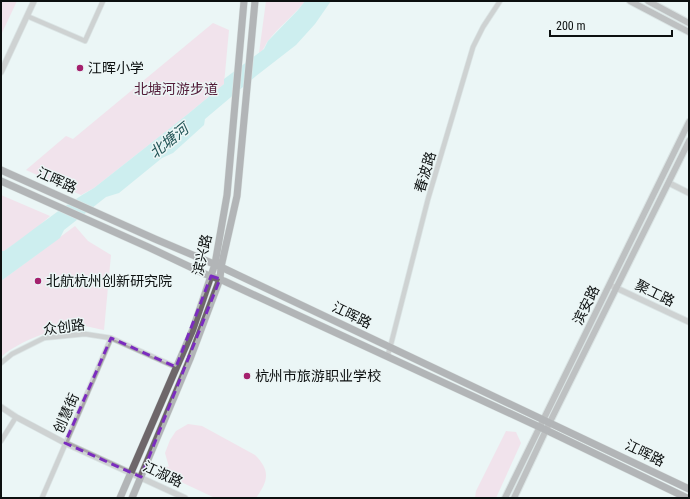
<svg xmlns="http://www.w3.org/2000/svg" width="690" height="499" font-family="'Roboto Condensed','Noto Sans SC',sans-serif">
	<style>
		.green { fill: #f8cddf }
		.water { fill: #a9e4e6 }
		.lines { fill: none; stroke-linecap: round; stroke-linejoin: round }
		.minor-casing { stroke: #c7d0d0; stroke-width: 6 }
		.tertiary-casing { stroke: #c7d0d0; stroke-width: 7 }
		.secondary-casing { stroke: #c7d0d0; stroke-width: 8 }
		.primary-casing { stroke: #c7d0d0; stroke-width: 8 }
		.minor { stroke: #aaa6a7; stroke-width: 4.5 }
		.tertiary { stroke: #aaa6a7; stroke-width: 5.5 }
		.secondary { stroke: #878183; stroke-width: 6 }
		.primary { stroke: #6e676a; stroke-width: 7 }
		.marked { fill: none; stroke: #7b2cbf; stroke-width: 3; stroke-dasharray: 8 5; stroke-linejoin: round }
		.poi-dot { fill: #a4206d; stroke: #ebf5f5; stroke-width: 1.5 }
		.labels { text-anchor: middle; stroke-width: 3; stroke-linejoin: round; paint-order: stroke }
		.poi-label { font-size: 14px; fill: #0c1010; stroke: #ebf5f5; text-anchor: start }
		.park-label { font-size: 14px; fill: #521b38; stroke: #ebf5f5 }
		.street-label { font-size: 14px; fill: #0c1010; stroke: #ebf5f5 }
		.water-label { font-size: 15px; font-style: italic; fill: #215456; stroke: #ebf5f5 }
	</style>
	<rect width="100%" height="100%" fill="#ebf5f5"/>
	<g class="green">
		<path d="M1,1H17L1,35Z"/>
		<path d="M266,1H305C294,16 278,27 268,41C264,46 265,49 259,53Z"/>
		<path d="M213,23L229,30L224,84L188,114L94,188L81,195L26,170L66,136L73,139Z"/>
		<path d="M1,195L50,216L33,231L4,251H1Z"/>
		<path d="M75,226L88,241L111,255L104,330C97,329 89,326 82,326C57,327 20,340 1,357V281Z"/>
		<path d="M188,424L202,426L255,455C271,471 268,481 256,498H215L162,473L165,466L169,467L165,453L170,440L176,431Z"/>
		<path d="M506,431L516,432L521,443L496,498H475L476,491Z"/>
	</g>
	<path class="water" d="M305,1H331L315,24L296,45L256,76L205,119L204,125L173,153L162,158L119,193L106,197L64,230L60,238L1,281V251H4C34,230 62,206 94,188L188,114L224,84V79L264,49L268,41L298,10Z"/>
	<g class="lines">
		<defs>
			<g id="minor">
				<path d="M27,16L85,41L103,1"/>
				<path d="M387,357L390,348L428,199L473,47L483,27L500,1"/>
				<path d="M1,363L12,354L44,338L85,334L111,338L176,367"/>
				<path d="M1,441L16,417"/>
				<path d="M42,498L111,338"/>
			</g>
			<g id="tertiary">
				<path d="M1,72L34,1"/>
				<path d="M669,183L689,193"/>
				<path d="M610,285L689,322"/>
				<path d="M1,407L16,417L65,443L185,498"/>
			</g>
			<g id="secondary">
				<path d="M630,1L689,32"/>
				<path d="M648,1L689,23"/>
				<path d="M505,498L689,122"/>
				<path d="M514,498L546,430L689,141"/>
			</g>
			<g id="primary">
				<path d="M1,170L155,239L221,267L689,489"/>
				<path d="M1,181L148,247L205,274L224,281L546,430L687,498"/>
				<path d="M120,498L193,329L215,264L227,195L244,1"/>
				<path d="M132,498L190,359L220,279L221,267L237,196L255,1"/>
			</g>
		</defs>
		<use href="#minor" class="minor-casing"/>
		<use href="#tertiary" class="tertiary-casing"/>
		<use href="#secondary" class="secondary-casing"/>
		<use href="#primary" class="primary-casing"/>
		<use href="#minor" class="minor"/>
		<use href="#tertiary" class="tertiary"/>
		<use href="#secondary" class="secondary"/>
		<use href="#primary" class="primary"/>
	</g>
	<path d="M0 0H690V499H0ZM211,276L220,279L141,477L65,443L111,338L176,367Z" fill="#ebf5f5" fill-opacity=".55" fill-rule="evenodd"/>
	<path class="marked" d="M211,276L220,279L141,477L65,443L111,338L176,367Z"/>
	<g class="poi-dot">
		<circle cx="80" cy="68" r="4"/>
		<circle cx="38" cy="281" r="4"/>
		<circle cx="247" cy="376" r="4"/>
	</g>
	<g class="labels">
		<g class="poi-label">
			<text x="88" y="73">江晖小学</text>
			<text x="46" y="286">北航杭州创新研究院</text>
			<text x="255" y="381">杭州市旅游职业学校</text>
		</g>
		<g class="park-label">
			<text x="176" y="94">北塘河游步道</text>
		</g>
		<g class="street-label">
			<text transform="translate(425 172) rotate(-73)" y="5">春波路</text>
			<text transform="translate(57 180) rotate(24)" y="5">江晖路</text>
			<text transform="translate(202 255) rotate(-77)" y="5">滨兴路</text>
			<text transform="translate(655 293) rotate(26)" y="5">聚工路</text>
			<text transform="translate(586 305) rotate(-64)" y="5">滨安路</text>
			<text transform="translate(352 315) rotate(26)" y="5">江晖路</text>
			<text transform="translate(64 327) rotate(-7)" y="5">众创路</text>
			<text transform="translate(66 413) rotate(-66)" y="5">创慧街</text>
			<text transform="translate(645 453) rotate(26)" y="5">江晖路</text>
			<text transform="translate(163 474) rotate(25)" y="5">江淑路</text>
		</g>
		<g class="water-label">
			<text transform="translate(169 141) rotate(-39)" y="5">北塘河</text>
		</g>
	</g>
	<rect width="690" height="499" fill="none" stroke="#0c1010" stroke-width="4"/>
	<path d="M550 30v6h122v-6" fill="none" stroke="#0c1010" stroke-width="2"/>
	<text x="556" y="30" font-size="12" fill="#0c1010" stroke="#ebf5f5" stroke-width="3" paint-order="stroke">200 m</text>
</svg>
